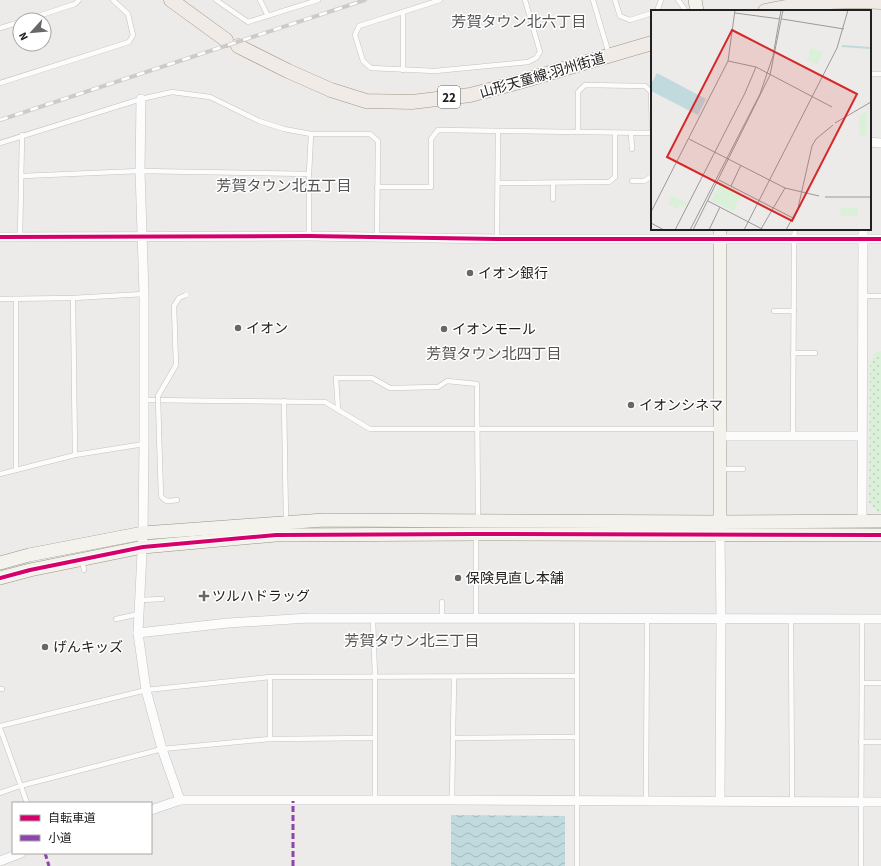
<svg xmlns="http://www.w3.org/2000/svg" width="881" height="866" font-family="'Source Sans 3','Noto Sans JP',sans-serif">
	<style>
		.park { fill: url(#park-dots) }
		.water { fill: url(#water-waves) }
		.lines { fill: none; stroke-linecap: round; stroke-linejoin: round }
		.lane-casing { stroke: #c3c2c1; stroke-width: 5.5 }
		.street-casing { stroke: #c3c2c1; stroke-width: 10 }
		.secondary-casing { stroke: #969583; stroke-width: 14 }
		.primary-casing { stroke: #a19688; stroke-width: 15 }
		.lane { stroke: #fcfcfc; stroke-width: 4.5 }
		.street { stroke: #fcfcfc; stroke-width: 9 }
		.secondary { stroke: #f3f2ec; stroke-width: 13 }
		.primary { stroke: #f0ebe6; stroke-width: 14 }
		.rail-casing { stroke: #cbcbca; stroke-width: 4 }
		.rail { stroke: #fff; stroke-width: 2.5; stroke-dasharray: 8; stroke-linecap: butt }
		.lane-bridge-casing { stroke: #c3c2c1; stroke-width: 5.5; stroke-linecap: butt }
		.lane-bridge { stroke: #fcfcfc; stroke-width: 4.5 }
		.quiet { stroke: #8e44ad; stroke-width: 3; stroke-dasharray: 6 3; stroke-linecap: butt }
		.cycleway-casing { stroke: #fff; stroke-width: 6 }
		.cycleway { stroke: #d6006c; stroke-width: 4 }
		.poi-dot { fill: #686766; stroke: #fff; stroke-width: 1.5 }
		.labels { text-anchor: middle; stroke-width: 3; stroke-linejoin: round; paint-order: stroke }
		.shield { fill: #fff; stroke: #636363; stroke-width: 1 }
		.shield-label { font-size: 13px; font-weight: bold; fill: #202020 }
		.street-label { font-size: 14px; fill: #202020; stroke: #fff }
		.poi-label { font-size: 14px; fill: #202020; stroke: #fff; text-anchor: start }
		.neighbourhood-label { font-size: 15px; fill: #535353; stroke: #fff }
		.inset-river { fill: none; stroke: #c0dadd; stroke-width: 2 }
		.inset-road { fill: none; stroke: #9b9a99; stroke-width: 1 }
		.view { fill: #d62828; fill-opacity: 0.15; stroke: #d62828; stroke-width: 2 }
		.inset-edge { fill: none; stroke: #202020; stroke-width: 2 }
	</style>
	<defs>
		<pattern id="park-dots" width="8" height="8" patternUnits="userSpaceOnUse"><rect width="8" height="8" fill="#daf0d8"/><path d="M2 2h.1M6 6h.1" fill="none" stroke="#bbceb9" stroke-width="1.8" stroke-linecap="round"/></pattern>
		<pattern id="water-waves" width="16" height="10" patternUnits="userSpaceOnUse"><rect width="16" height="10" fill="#c0dadd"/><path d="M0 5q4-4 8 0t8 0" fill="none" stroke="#a5bbbd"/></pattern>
	</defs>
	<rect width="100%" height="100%" fill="#edebe9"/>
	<path class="park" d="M877,351H881V512H878L869,503L870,362Z"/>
	<path class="water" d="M451,815L565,816V866H451Z"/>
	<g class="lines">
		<defs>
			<g id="lane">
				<path d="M216,0L248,22L318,0"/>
				<path d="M260,0L268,16"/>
				<path d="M440,0L359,26L355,35L363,61L371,68L435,71L528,62L536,58L540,52L525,0"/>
				<path d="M593,0L609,54"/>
				<path d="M615,0L620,16L630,20L652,13"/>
				<path d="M678,0L686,11"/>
				<path d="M657,11L661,0"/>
				<path d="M26,20L75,4L79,0"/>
				<path d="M0,28L20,22"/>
				<path d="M403,70V12"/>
				<path d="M870,74H881"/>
				<path d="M0,83L129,42L133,35L128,14L113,0"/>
				<path d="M578,131V92L585,85L645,86L651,92L652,133"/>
				<path d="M631,133L632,149"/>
				<path d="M0,143L141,99L172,92L210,97L259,121L284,129L311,134H370L378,141L377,236"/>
				<path d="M22,176L140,171L309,174"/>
				<path d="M632,181H644L652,176"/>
				<path d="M498,183L609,182L615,177V133"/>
				<path d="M377,187H431V139L438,130L652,133"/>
				<path d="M553,199V183"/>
				<path d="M309,236V174L311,134"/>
				<path d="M20,237L22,135"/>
				<path d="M497,239L498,131"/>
				<path d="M863,296H881"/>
				<path d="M73,298L75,455"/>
				<path d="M0,299L73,298L144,294"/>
				<path d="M16,299V470"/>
				<path d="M774,311H794"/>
				<path d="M793,353H815"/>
				<path d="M144,400L325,402L370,429H719"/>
				<path d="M284,401L286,521"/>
				<path d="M338,409L336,378H372L390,388L438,387L447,381L477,384L478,519"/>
				<path d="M159,434L161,496C166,503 169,501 177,500"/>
				<path d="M793,436L794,239L795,229"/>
				<path d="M721,469H743"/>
				<path d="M0,474L75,455L144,444"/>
				<path d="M476,534V619"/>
				<path d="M82,560L84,570"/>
				<path d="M476,579H492"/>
				<path d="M140,600L162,599"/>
				<path d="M442,602V619"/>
				<path d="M116,619L139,614"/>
				<path d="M373,619L375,677V800"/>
				<path d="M577,619V866"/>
				<path d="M791,620L792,801"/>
				<path d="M270,677V739"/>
				<path d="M862,683H881"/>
				<path d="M0,689H2"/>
				<path d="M0,726L146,690L270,677L576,676"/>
				<path d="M0,728L27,803"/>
				<path d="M454,738L577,737"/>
				<path d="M861,742H881"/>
				<path d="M0,793L20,786L162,749L270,739L374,738"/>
				<path d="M452,800L454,677"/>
				<path d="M646,800L647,618"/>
				<path d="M861,866L862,619"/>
			</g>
			<g id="street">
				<path d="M141,99L140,171L144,294V444L143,533L138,633L146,690L162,749L180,800"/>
				<path d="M870,142L881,143"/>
				<path d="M0,237L309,236L497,239H881"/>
				<path d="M719,436H862"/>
				<path d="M862,521L863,229"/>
				<path d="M720,535L721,619L720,801"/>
				<path d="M138,633L228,623L309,618L881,619"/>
				<path d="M151,810L180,800H452L881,802"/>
				<path d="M0,861L21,853"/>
			</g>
			<g id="secondary">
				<path d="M695,0L697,11"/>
				<path d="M720,529V229"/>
				<path d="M0,563L29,555L143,533L324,520L720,522L881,521"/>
				<path d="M0,578L30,570L143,547L276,535L476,534L881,535"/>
			</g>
			<g id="primary">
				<path d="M171,0L226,40"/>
				<path d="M765,11C802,3 843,0 881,2"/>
				<path d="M238,46L288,71L331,90L366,101L412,102L470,95L519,82L652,43"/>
			</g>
		</defs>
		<use href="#lane" class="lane-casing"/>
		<use href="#street" class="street-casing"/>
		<use href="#secondary" class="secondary-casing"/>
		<use href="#primary" class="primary-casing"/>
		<use href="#lane" class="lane"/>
		<use href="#street" class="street"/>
		<use href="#secondary" class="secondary"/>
		<use href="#primary" class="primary"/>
		<defs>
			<path id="rail" d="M0,120L365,0"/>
		</defs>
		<use href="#rail" class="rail-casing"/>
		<use href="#rail" class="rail"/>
		<defs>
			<path id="lane-bridge" d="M159,434L158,396L176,365L174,306L179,298L186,295"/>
		</defs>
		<use href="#lane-bridge" class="lane-bridge-casing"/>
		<use href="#lane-bridge" class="lane-bridge"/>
		<g class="quiet">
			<path d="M45,853L49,866"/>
			<path d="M293,866V801"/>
		</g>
		<defs>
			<g id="cycleway">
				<path d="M0,237L309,236L497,239H881"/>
				<path d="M0,578L30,570L143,547L276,535L476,534L881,535"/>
			</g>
		</defs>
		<use href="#cycleway" class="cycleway-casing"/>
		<use href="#cycleway" class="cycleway"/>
	</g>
	<g class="poi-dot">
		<circle cx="470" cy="273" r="4"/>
		<circle cx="238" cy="328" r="4"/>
		<circle cx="444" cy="329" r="4"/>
		<circle cx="631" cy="405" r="4"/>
		<circle cx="458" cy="578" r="4"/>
		<path d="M202 590h4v4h4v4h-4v4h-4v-4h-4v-4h4z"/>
		<circle cx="45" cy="647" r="4"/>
	</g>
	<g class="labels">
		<rect class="shield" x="438" y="86" width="22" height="22" rx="3"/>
		<g class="shield-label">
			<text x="449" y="102">22</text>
		</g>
		<g class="street-label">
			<text transform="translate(542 75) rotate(-16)" y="5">山形天童線;羽州街道</text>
		</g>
		<g class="poi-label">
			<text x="478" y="278">イオン銀行</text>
			<text x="246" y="333">イオン</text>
			<text x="452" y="334">イオンモール</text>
			<text x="639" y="410">イオンシネマ</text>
			<text x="466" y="583">保険見直し本舗</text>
			<text x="212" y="601">ツルハドラッグ</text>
			<text x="53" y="652">げんキッズ</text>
		</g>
		<g class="neighbourhood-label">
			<text x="519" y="27">芳賀タウン北六丁目</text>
			<text x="284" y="191">芳賀タウン北五丁目</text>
			<text x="494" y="359">芳賀タウン北四丁目</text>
			<text x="412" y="646">芳賀タウン北三丁目</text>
		</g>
	</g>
	<g transform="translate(651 10)">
		<rect width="220" height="220" fill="#edebe9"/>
		<path d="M159,38L172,42L166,55L157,50ZM216,101V125L208,126V106ZM70,172L91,184L83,201L60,191ZM21,186L36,193L34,197L29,195L27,199L17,194ZM190,198H207V206H189Z" fill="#daf0d8"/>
		<path d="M6,63L55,89L47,105L0,81V74Z" fill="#c0dadd"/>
		<path class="inset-river" d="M191,36L220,38"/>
		<path class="inset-road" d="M84,3L129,9M131,9L193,19M77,51L105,57L181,97M184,113L220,92M38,129L134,178L168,186M68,170L142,208M80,176L90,155M174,187H220M57,191L113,220M0,202L77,51L84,0M0,213L13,220M110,219L134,178M24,220L94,83L105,57M39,220L109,84L122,46L130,0M42,220L119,65L132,0M58,220L69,197M93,220L186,38L197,0M135,220L147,198L161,136L165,129L182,115"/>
		<path class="view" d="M81,20L206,84L141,211L16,147Z"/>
		<rect width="220" height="220" class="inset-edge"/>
	</g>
	<rect x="12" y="802" width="140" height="52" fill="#ffffff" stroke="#a6a6a6"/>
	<rect x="20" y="815" width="20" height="6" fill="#d6006c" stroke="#a6a6a6"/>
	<text x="48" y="822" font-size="12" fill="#202020">自転車道</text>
	<rect x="20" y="835" width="20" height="6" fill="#8e44ad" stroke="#a6a6a6"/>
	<text x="48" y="842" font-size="12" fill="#202020">小道</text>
	<g transform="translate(32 32) rotate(243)"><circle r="19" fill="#ffffff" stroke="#a6a6a6"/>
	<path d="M0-3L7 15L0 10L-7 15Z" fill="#686766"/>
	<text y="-6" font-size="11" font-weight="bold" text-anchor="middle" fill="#202020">N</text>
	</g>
</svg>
